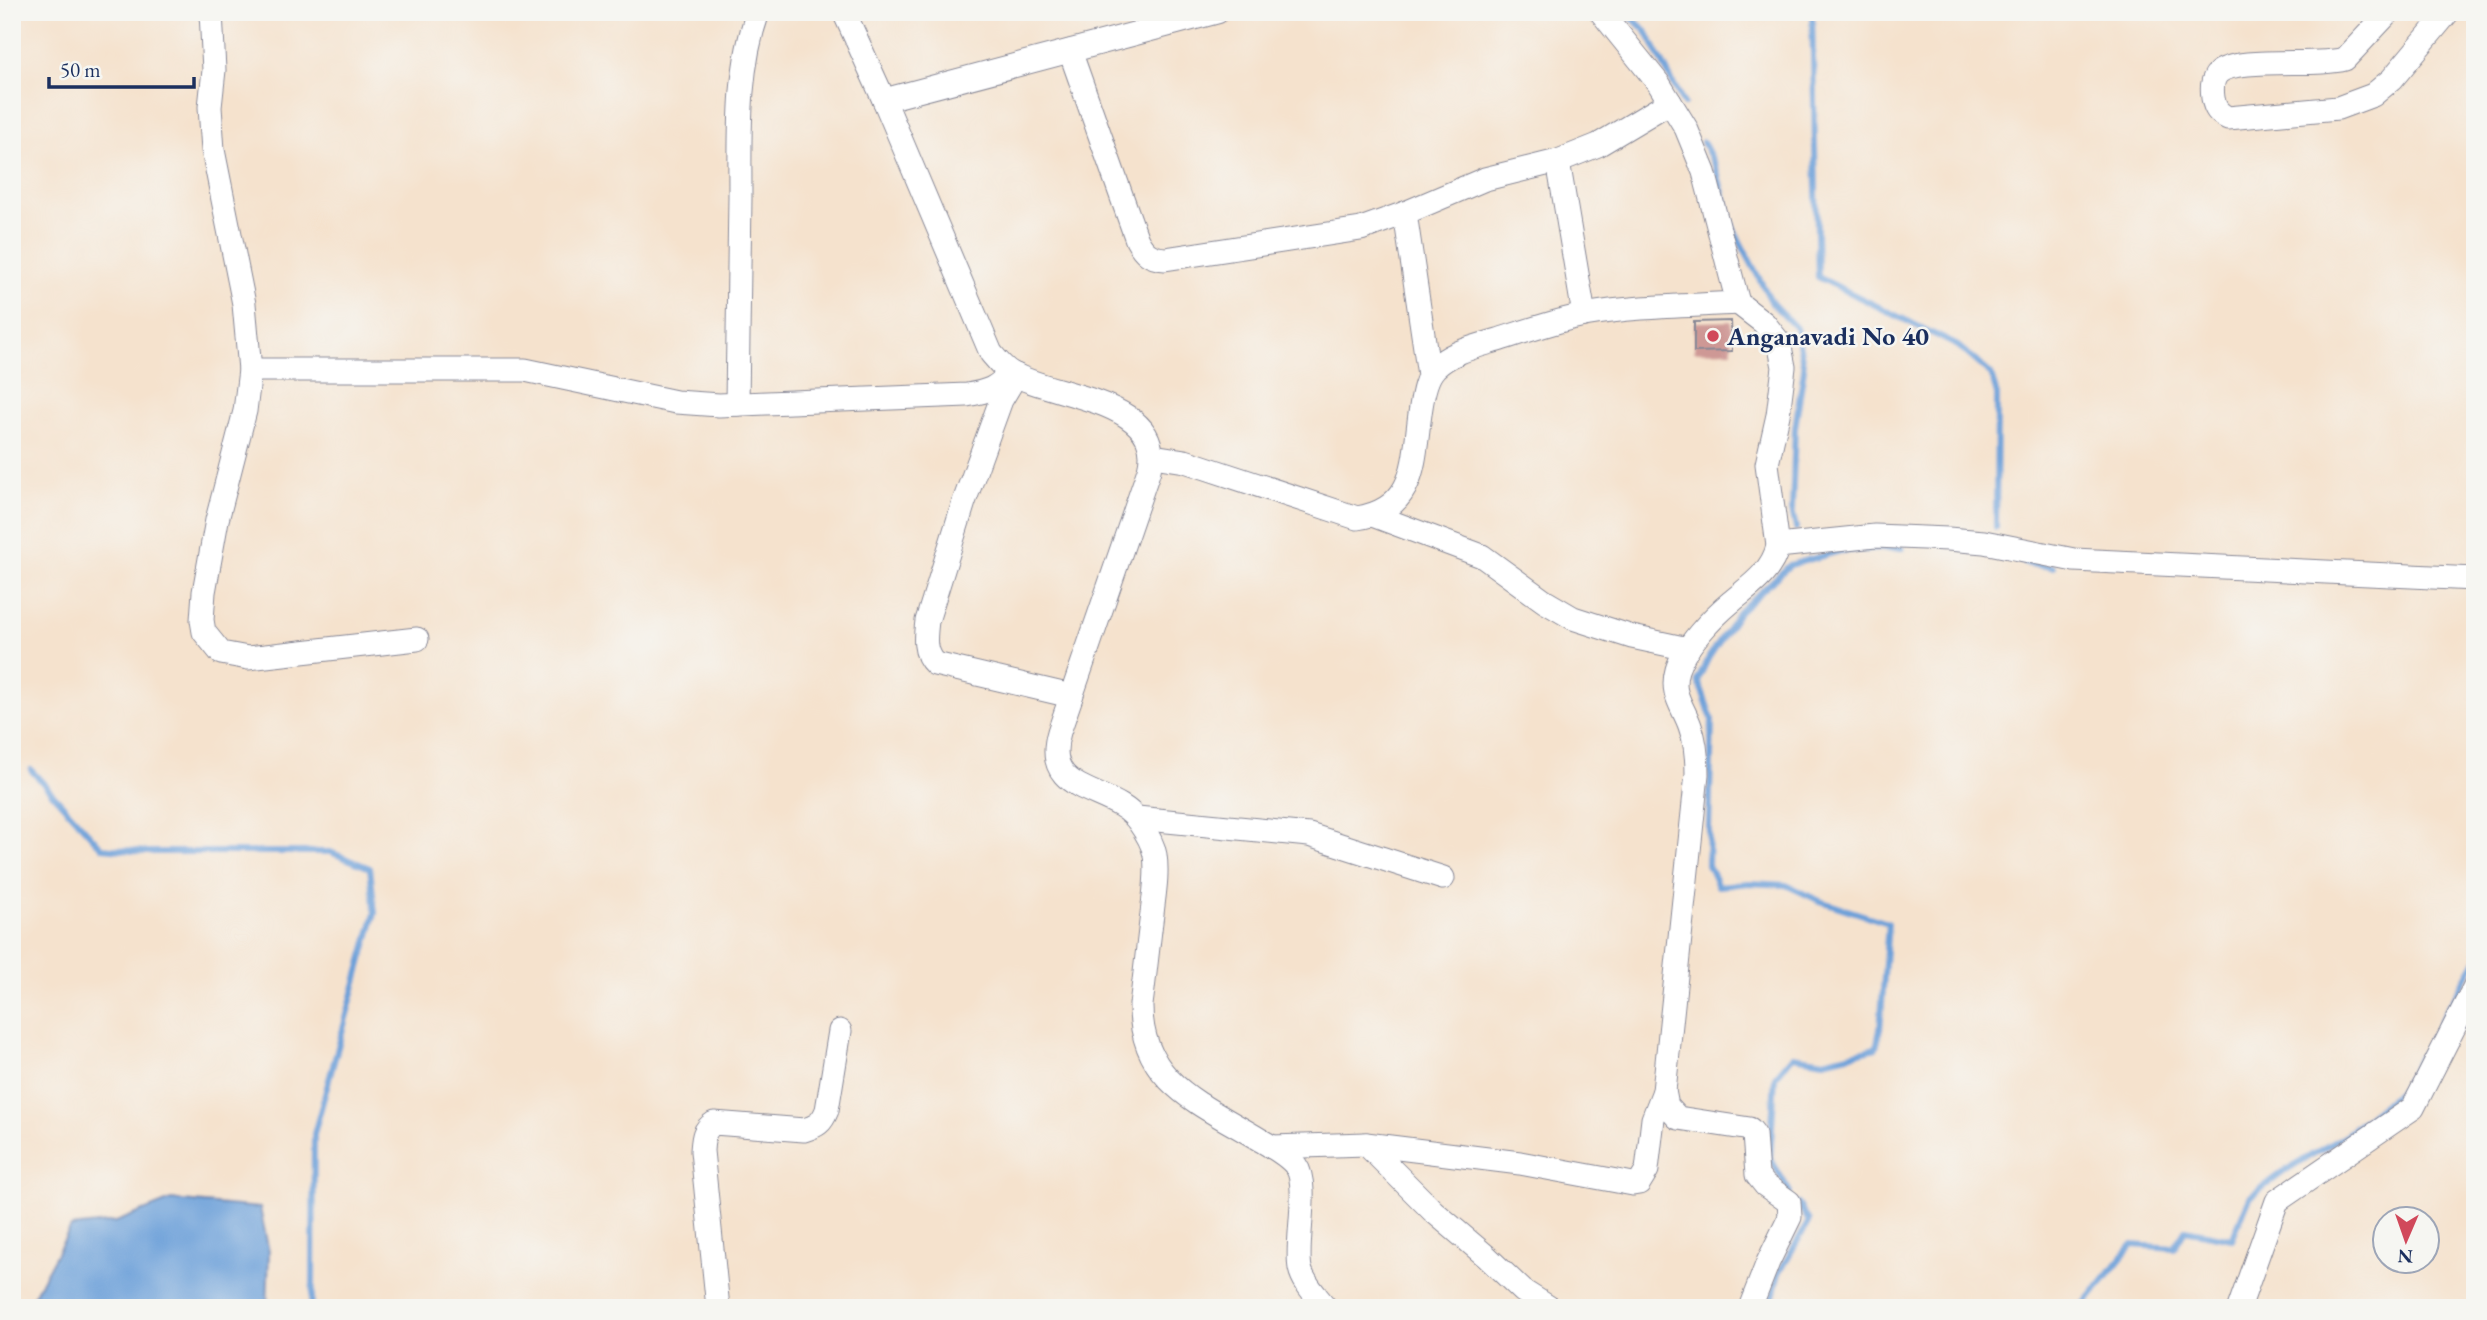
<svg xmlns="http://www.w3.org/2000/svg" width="2487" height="1320" font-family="'EB Garamond',serif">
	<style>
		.water { fill: #6da0d9; stroke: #44689c; stroke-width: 2 }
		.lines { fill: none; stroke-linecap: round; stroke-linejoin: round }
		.stream { stroke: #6da0d9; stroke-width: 6 }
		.building { fill: #ce9895 }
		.minor-casing { stroke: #888896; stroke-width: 25 }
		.minor { stroke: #fff; stroke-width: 23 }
		.poi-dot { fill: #d1495b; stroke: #f6f6f2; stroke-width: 2.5 }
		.labels { text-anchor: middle; stroke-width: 5; stroke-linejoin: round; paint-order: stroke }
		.poi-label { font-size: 26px; font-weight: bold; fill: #1b2f5e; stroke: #f6f6f2; text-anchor: start }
	</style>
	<rect width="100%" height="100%" fill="#f6f6f2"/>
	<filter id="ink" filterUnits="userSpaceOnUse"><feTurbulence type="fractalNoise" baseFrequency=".0143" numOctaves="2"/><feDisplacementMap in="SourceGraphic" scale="14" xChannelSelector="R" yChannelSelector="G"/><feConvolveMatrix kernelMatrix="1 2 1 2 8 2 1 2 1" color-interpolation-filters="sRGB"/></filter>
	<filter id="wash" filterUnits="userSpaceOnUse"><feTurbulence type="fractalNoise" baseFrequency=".00686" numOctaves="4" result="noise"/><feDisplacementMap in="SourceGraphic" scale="28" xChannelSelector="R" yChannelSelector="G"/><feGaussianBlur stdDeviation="1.57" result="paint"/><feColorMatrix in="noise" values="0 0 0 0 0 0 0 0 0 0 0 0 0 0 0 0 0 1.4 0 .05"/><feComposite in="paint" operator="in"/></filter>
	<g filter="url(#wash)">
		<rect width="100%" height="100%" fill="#f5e2cd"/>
		<path class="water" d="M171,1200L260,1208L269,1252L267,1308H27L71,1227L116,1222Z"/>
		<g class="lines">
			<g class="stream">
				<path d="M1626,12L1646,31L1684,104"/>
				<path d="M1812,12L1818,277L1958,346L1991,374L1997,395L1996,527"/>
				<path d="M1703,142L1715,165L1733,228L1772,303L1796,328L1804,369L1795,428L1792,510L1796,528"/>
				<path d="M2007,556L2029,564L2053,567"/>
				<path d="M31,770L102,848L146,852H330L370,868L375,913L314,1134L313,1283L311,1308"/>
				<path d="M1790,1192L1770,1158L1775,1077L1793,1056L1824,1061L1876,1048L1880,1030L1888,923L1820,901L1786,885L1749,883L1718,886L1708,865L1712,719L1698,680L1709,657L1739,612L1790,565L1840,551L1902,548"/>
				<path d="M1770,1308L1779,1273L1809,1221L1798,1204"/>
				<path d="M2081,1308L2132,1245L2174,1248L2185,1230L2232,1239L2250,1197L2286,1170L2344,1136L2400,1091L2475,962"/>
			</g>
		</g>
		<g id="blocks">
			<path class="building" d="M1731,321L1732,351L1694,352V322Z"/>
		</g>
	</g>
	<g filter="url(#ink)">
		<use href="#blocks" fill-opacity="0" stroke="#888896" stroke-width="2"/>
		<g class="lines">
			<defs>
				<g id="minor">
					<path d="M211,12L214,70L210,107L213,150L244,304L250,370L245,411L217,520L204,592L202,620L204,632L221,653L248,658L417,639"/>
					<path d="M844,12L884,100L991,353C997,360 1002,367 1010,372C1049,397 1168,399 1149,470L1059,732C1040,797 1114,785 1139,822C1146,832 1153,843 1155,855C1158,874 1154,895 1152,914C1148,945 1145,975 1141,1005C1140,1082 1201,1104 1257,1138C1270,1146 1287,1154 1296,1166C1310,1185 1295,1243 1300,1268C1303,1283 1317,1296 1326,1308"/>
					<path d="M1601,12L1659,84L1686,128L1704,172L1738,303L1764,323L1779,342L1784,367L1778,415L1767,464L1778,546C1772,572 1750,586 1731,602C1713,617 1684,647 1677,670C1670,694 1683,706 1690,726C1696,742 1697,757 1697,774L1664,1091L1667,1106L1678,1118L1750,1129L1754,1134L1757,1175L1765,1185L1789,1202L1790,1217L1768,1262L1750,1308"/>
					<path d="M2389,12L2345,59C2317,67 2236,56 2218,73C2211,80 2212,90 2213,98C2215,109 2218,113 2228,118L2338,108L2373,95L2392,79L2448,12"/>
					<path d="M1070,51L1137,240C1144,253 1150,258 1165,259L1361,229L1405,213L1485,179L1558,161L1598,145L1670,102"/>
					<path d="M884,100L1217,12"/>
					<path d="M1558,161L1584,315"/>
					<path d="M1405,213L1429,375"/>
					<path d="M250,370H525L676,402L719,405L967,395C989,391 995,389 1011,373"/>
					<path d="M1016,375L1001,400L964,502L927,621C925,637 923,653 935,664L1071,696"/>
					<path d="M737,404C738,335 739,266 740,197C740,135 737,71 758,12"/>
					<path d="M1153,456L1185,461L1357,518C1419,509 1413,457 1421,407C1423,394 1426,377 1435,368C1450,352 1478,346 1498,340C1526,331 1555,321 1584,315C1635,306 1687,306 1738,303"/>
					<path d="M1375,516L1482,556L1544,601L1573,618L1632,637L1688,649"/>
					<path d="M1778,546L1875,536L1948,539L1984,542L2074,560L2475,579"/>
					<path d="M1137,818L1309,835L1443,878"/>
					<path d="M1366,1144L1433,1211L1486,1256L1523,1291L1550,1308"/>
					<path d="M1272,1147L1366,1144L1520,1163L1633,1184L1639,1183L1647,1170L1653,1119L1664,1091"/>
					<path d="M718,1308L702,1151C703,1138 703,1130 714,1123L804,1130C817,1126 822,1123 827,1110L840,1031"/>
					<path d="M2239,1308L2277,1201L2413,1108L2475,986"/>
				</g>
			</defs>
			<use href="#minor" class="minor-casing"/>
			<use href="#minor" class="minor"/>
		</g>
	</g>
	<circle class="poi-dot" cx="1713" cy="336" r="7"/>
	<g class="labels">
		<g class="poi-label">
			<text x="1727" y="345">Anganavadi No 40</text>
		</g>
	</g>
	<rect width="2487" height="1320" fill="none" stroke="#f6f6f2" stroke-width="42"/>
	<g transform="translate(2406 1240) rotate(182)"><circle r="33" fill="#f6f6f2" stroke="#9ea6b7" stroke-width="2"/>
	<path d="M0-5L12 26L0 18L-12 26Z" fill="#d1495b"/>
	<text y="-10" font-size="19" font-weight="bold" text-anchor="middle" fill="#1b2f5e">N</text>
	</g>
	<path d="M49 77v10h145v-10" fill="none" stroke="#1b2f5e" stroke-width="3.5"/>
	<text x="60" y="77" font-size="21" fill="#1b2f5e" stroke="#f6f6f2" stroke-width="5" paint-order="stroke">50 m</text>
</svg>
